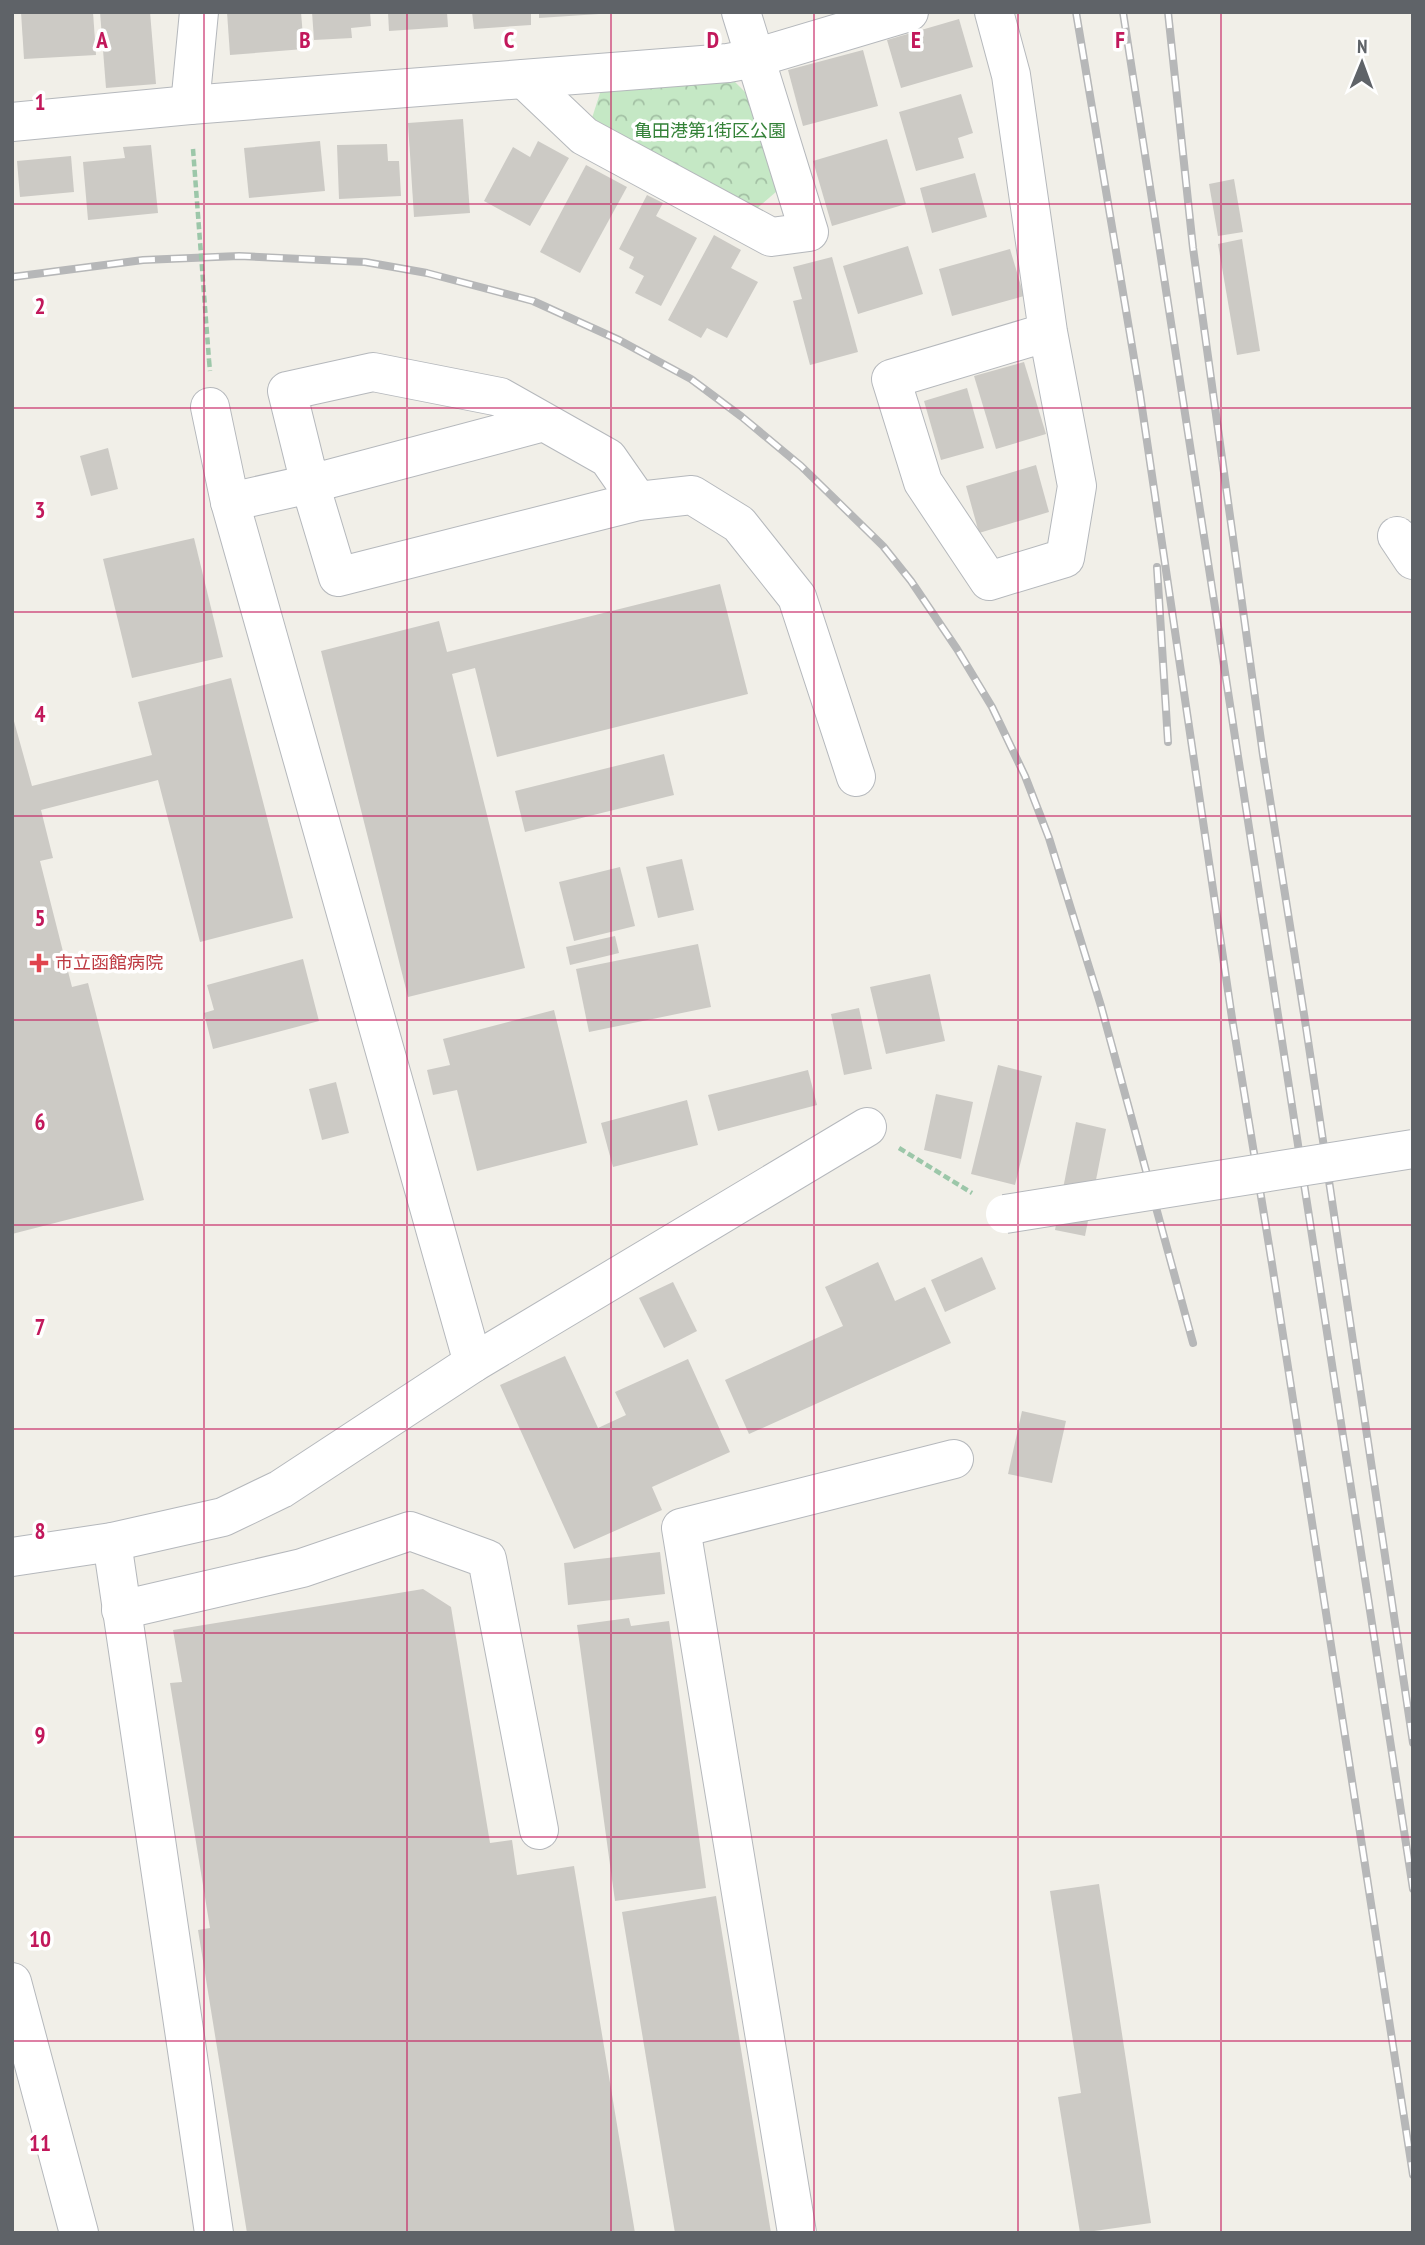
<svg xmlns="http://www.w3.org/2000/svg" width="1425" height="2245" font-family="'PT Sans Narrow','Noto Sans JP',sans-serif">
	<style>
		.park { fill: url(#park-crowns) }
		.building { fill: #cccac5 }
		.lines { fill: none; stroke-linecap: round; stroke-linejoin: round }
		.minor-casing { stroke: #b5b8bc; stroke-width: 40 }
		.path { stroke: #9cc7a9; stroke-width: 4.5; stroke-dasharray: 7 3.5; stroke-linecap: butt }
		.minor { stroke: #fff; stroke-width: 38 }
		.rail-casing { stroke: #b6b7b8; stroke-width: 8 }
		.rail { stroke: #fff; stroke-width: 5; stroke-dasharray: 16; stroke-linecap: butt }
		.minor-bridge-casing { stroke: #b5b8bc; stroke-width: 40; stroke-linecap: butt }
		.path-bridge { stroke: #9cc7a9; stroke-width: 4.5; stroke-dasharray: 7 3.5; stroke-linecap: butt }
		.minor-bridge { stroke: #fff; stroke-width: 38 }
		.grid { fill: none; stroke: #c2185b; stroke-width: 2; stroke-opacity: 0.55 }
		.health-dot { fill: #e0444e; stroke: #fff; stroke-width: 2.5 }
		.labels { text-anchor: middle; stroke-width: 7; stroke-linejoin: round; paint-order: stroke }
		.park-label { font-size: 18px; fill: #348238; stroke: #fff }
		.health-label { font-size: 18px; fill: #be3a42; stroke: #fff; text-anchor: start }
		.grid-label { font-size: 23px; text-anchor: middle; font-weight: bold; fill: #c2185b; stroke: #fff; stroke-width: 7; stroke-linejoin: round; paint-order: stroke }
	</style>
	<defs>
		<pattern id="park-crowns" width="20" height="18" patternUnits="userSpaceOnUse" patternTransform="scale(1.75)"><rect width="20" height="18" fill="#c5e8c5"/><path d="M2 6a3 3 0 1 1 6 0M12 15a3 3 0 1 1 6 0" fill="none" stroke="#a3c0a4"/></pattern>
	</defs>
	<rect width="100%" height="100%" fill="#f1efe8"/>
	<path class="park" d="M735,82L748,95L777,191L755,210L592,118L601,90Z"/>
	<g class="building">
		<path d="M21,12H93L96,55L24,59Z"/>
		<path d="M100,12H150L156,84L106,88Z"/>
		<path d="M227,12H301L304,49L230,55Z"/>
		<path d="M312,12H370L371,26L351,28L352,38L314,40Z"/>
		<path d="M388,12H447L448,27L389,31Z"/>
		<path d="M472,12H531V25L474,29Z"/>
		<path d="M539,12H599V14L539,18Z"/>
		<path d="M959,19L973,67L901,88L887,40Z"/>
		<path d="M863,50L878,106L803,126L788,70Z"/>
		<path d="M961,94L973,133L958,138L964,158L916,171L899,112Z"/>
		<path d="M463,119L470,213L414,217L408,123Z"/>
		<path d="M887,139L906,204L832,226L813,161Z"/>
		<path d="M320,141L325,191L249,198L244,148Z"/>
		<path d="M538,141L569,158L530,226L484,201L513,147L530,157Z"/>
		<path d="M387,144L388,161H399L401,196L339,199L337,145Z"/>
		<path d="M151,145L158,213L88,220L83,162L125,158L123,147Z"/>
		<path d="M71,156L74,192L20,197L17,161Z"/>
		<path d="M586,165L627,187L580,273L540,252Z"/>
		<path d="M975,173L987,217L932,233L920,188Z"/>
		<path d="M1234,179L1243,232L1218,236L1209,184Z"/>
		<path d="M647,195L663,203L656,216L697,238L661,306L635,293L644,276L629,268L634,257L619,249Z"/>
		<path d="M714,235L741,250L731,268L758,282L727,338L707,328L701,338L668,320Z"/>
		<path d="M1242,239L1260,351L1237,355L1218,244Z"/>
		<path d="M908,246L923,294L858,314L843,266Z"/>
		<path d="M1010,249L1024,296L952,316L939,269Z"/>
		<path d="M832,257L858,352L810,365L793,301L802,299L793,267Z"/>
		<path d="M1024,362L1046,434L996,449L974,376Z"/>
		<path d="M967,388L984,448L941,460L924,401Z"/>
		<path d="M108,448L118,489L91,496L80,456Z"/>
		<path d="M1036,465L1049,512L979,533L966,486Z"/>
		<path d="M194,538L223,657L132,678L103,559Z"/>
		<path d="M720,584L748,694L497,757L475,668L452,674L525,968L408,997L321,651L439,621L447,652Z"/>
		<path d="M231,678L293,918L200,942L158,780L41,810L53,858L40,861L72,987L88,983L144,1200L12,1234V714L32,786L152,755L138,702Z"/>
		<path d="M664,754L674,795L525,832L515,791Z"/>
		<path d="M682,859L694,910L658,918L646,867Z"/>
		<path d="M620,867L635,926L574,941L559,882Z"/>
		<path d="M615,936L619,953L570,965L566,947Z"/>
		<path d="M698,944L711,1007L589,1032L576,969Z"/>
		<path d="M303,959L319,1021L213,1049L204,1013L214,1010L207,985Z"/>
		<path d="M930,974L945,1041L886,1054L870,987Z"/>
		<path d="M859,1008L872,1069L844,1075L831,1014Z"/>
		<path d="M554,1010L587,1143L477,1171L457,1090L433,1095L427,1070L450,1065L443,1039Z"/>
		<path d="M998,1065L1042,1076L1015,1185L971,1174Z"/>
		<path d="M808,1070L817,1105L718,1131L708,1095Z"/>
		<path d="M336,1082L349,1133L322,1140L309,1089Z"/>
		<path d="M936,1094L973,1102L961,1159L924,1150Z"/>
		<path d="M687,1100L698,1145L613,1167L601,1123Z"/>
		<path d="M1076,1122L1106,1129L1085,1236L1055,1230Z"/>
		<path d="M982,1257L996,1289L945,1312L931,1280Z"/>
		<path d="M878,1262L895,1301L925,1287L951,1343L749,1434L725,1380L843,1326L825,1287Z"/>
		<path d="M673,1282L697,1331L664,1348L639,1298Z"/>
		<path d="M565,1356L598,1428L626,1415L615,1392L688,1359L730,1452L652,1487L662,1510L574,1549L500,1385Z"/>
		<path d="M1022,1411L1066,1421L1052,1483L1008,1474Z"/>
		<path d="M660,1552L665,1594L568,1605L564,1563Z"/>
		<path d="M423,1589L451,1607L490,1843L512,1840L517,1875L574,1866L635,2233H247L198,1930L210,1928L170,1683L182,1682L173,1630Z"/>
		<path d="M629,1618L631,1626L669,1621L706,1888L615,1901L577,1625Z"/>
		<path d="M1099,1884L1151,2223L1080,2233L1058,2097L1081,2093L1050,1891Z"/>
		<path d="M716,1896L771,2233H675L622,1912Z"/>
	</g>
	<g class="lines">
		<defs>
			<g id="minor">
				<path d="M994,12L1011,75L1048,332L1077,486L1065,558L989,581L923,482L891,379L1048,332"/>
				<path d="M524,79L584,136L771,237L809,232L741,12"/>
				<path d="M190,105L199,12"/>
				<path d="M12,122L190,105L728,63L755,58L909,12"/>
				<path d="M210,407L230,502L473,1363"/>
				<path d="M544,422L310,484L287,391L373,372L500,397L608,458L638,501"/>
				<path d="M230,502L310,484L338,577L638,501L692,495L739,524L797,597L856,777"/>
				<path d="M1397,536L1413,560"/>
				<path d="M112,1542L214,2233"/>
				<path d="M12,1557L112,1542L223,1517L281,1489L473,1363L867,1127"/>
				<path d="M121,1610L302,1568L410,1531L487,1559L539,1830"/>
				<path d="M12,1982L79,2233"/>
				<path d="M797,2233L681,1528L954,1459"/>
			</g>
		</defs>
		<use href="#minor" class="minor-casing"/>
		<g class="path">
			<path d="M209,360L210,371"/>
			<path d="M899,1148L972,1193"/>
		</g>
		<use href="#minor" class="minor"/>
		<defs>
			<g id="rail">
				<path d="M1076,12L1140,394L1232,1018L1272,1264L1413,2175"/>
				<path d="M1123,12L1413,1889"/>
				<path d="M1168,12L1193,248L1263,755L1306,1027L1413,1743"/>
				<path d="M12,277L143,260L239,256L365,262L427,273L533,301L619,340L691,379L742,417L801,466L883,546L911,581L957,649L992,707L1025,776L1049,838L1101,1006L1193,1343"/>
				<path d="M1157,567L1168,742"/>
			</g>
		</defs>
		<use href="#rail" class="rail-casing"/>
		<use href="#rail" class="rail"/>
		<defs>
			<path id="minor-bridge" d="M1005,1214L1413,1149"/>
		</defs>
		<use href="#minor-bridge" class="minor-bridge-casing"/>
		<path class="path-bridge" d="M193,149L209,360"/>
		<use href="#minor-bridge" class="minor-bridge"/>
	</g>
	<path class="grid" d="M204,12V2233M407,12V2233M611,12V2233M814,12V2233M1018,12V2233M1221,12V2233M12,204H1413M12,408H1413M12,612H1413M12,816H1413M12,1020H1413M12,1225H1413M12,1429H1413M12,1633H1413M12,1837H1413M12,2041H1413"/>
	<path class="health-dot" d="M35.5 952.5h7v7h7v7h-7v7h-7v-7h-7v-7h7z"/>
	<g class="labels">
		<g class="park-label">
			<text x="710" y="137">亀田港第1街区公園</text>
		</g>
		<g class="health-label">
			<text x="55" y="969">市立函館病院</text>
		</g>
	</g>
	<g class="grid-label">
		<text x="102" y="48">A</text>
		<text x="305" y="48">B</text>
		<text x="509" y="48">C</text>
		<text x="713" y="48">D</text>
		<text x="916" y="48">E</text>
		<text x="1120" y="48">F</text>
		<text x="40" y="110">1</text>
		<text x="40" y="314">2</text>
		<text x="40" y="518">3</text>
		<text x="40" y="722">4</text>
		<text x="40" y="926">5</text>
		<text x="40" y="1130">6</text>
		<text x="40" y="1335">7</text>
		<text x="40" y="1539">8</text>
		<text x="40" y="1743">9</text>
		<text x="40" y="1947">10</text>
		<text x="40" y="2151">11</text>
	</g>
	<rect width="1425" height="2245" fill="none" stroke="#5f6368" stroke-width="28"/>
	<g transform="translate(1362 63) rotate(1)" stroke="#ffffff" stroke-width="5" paint-order="stroke">
	<path d="M0-5L12 26L0 18L-12 26Z" fill="#5f6368"/>
	<text y="-10" font-size="19" font-weight="bold" text-anchor="middle" fill="#5f6368">N</text>
	</g>
</svg>
